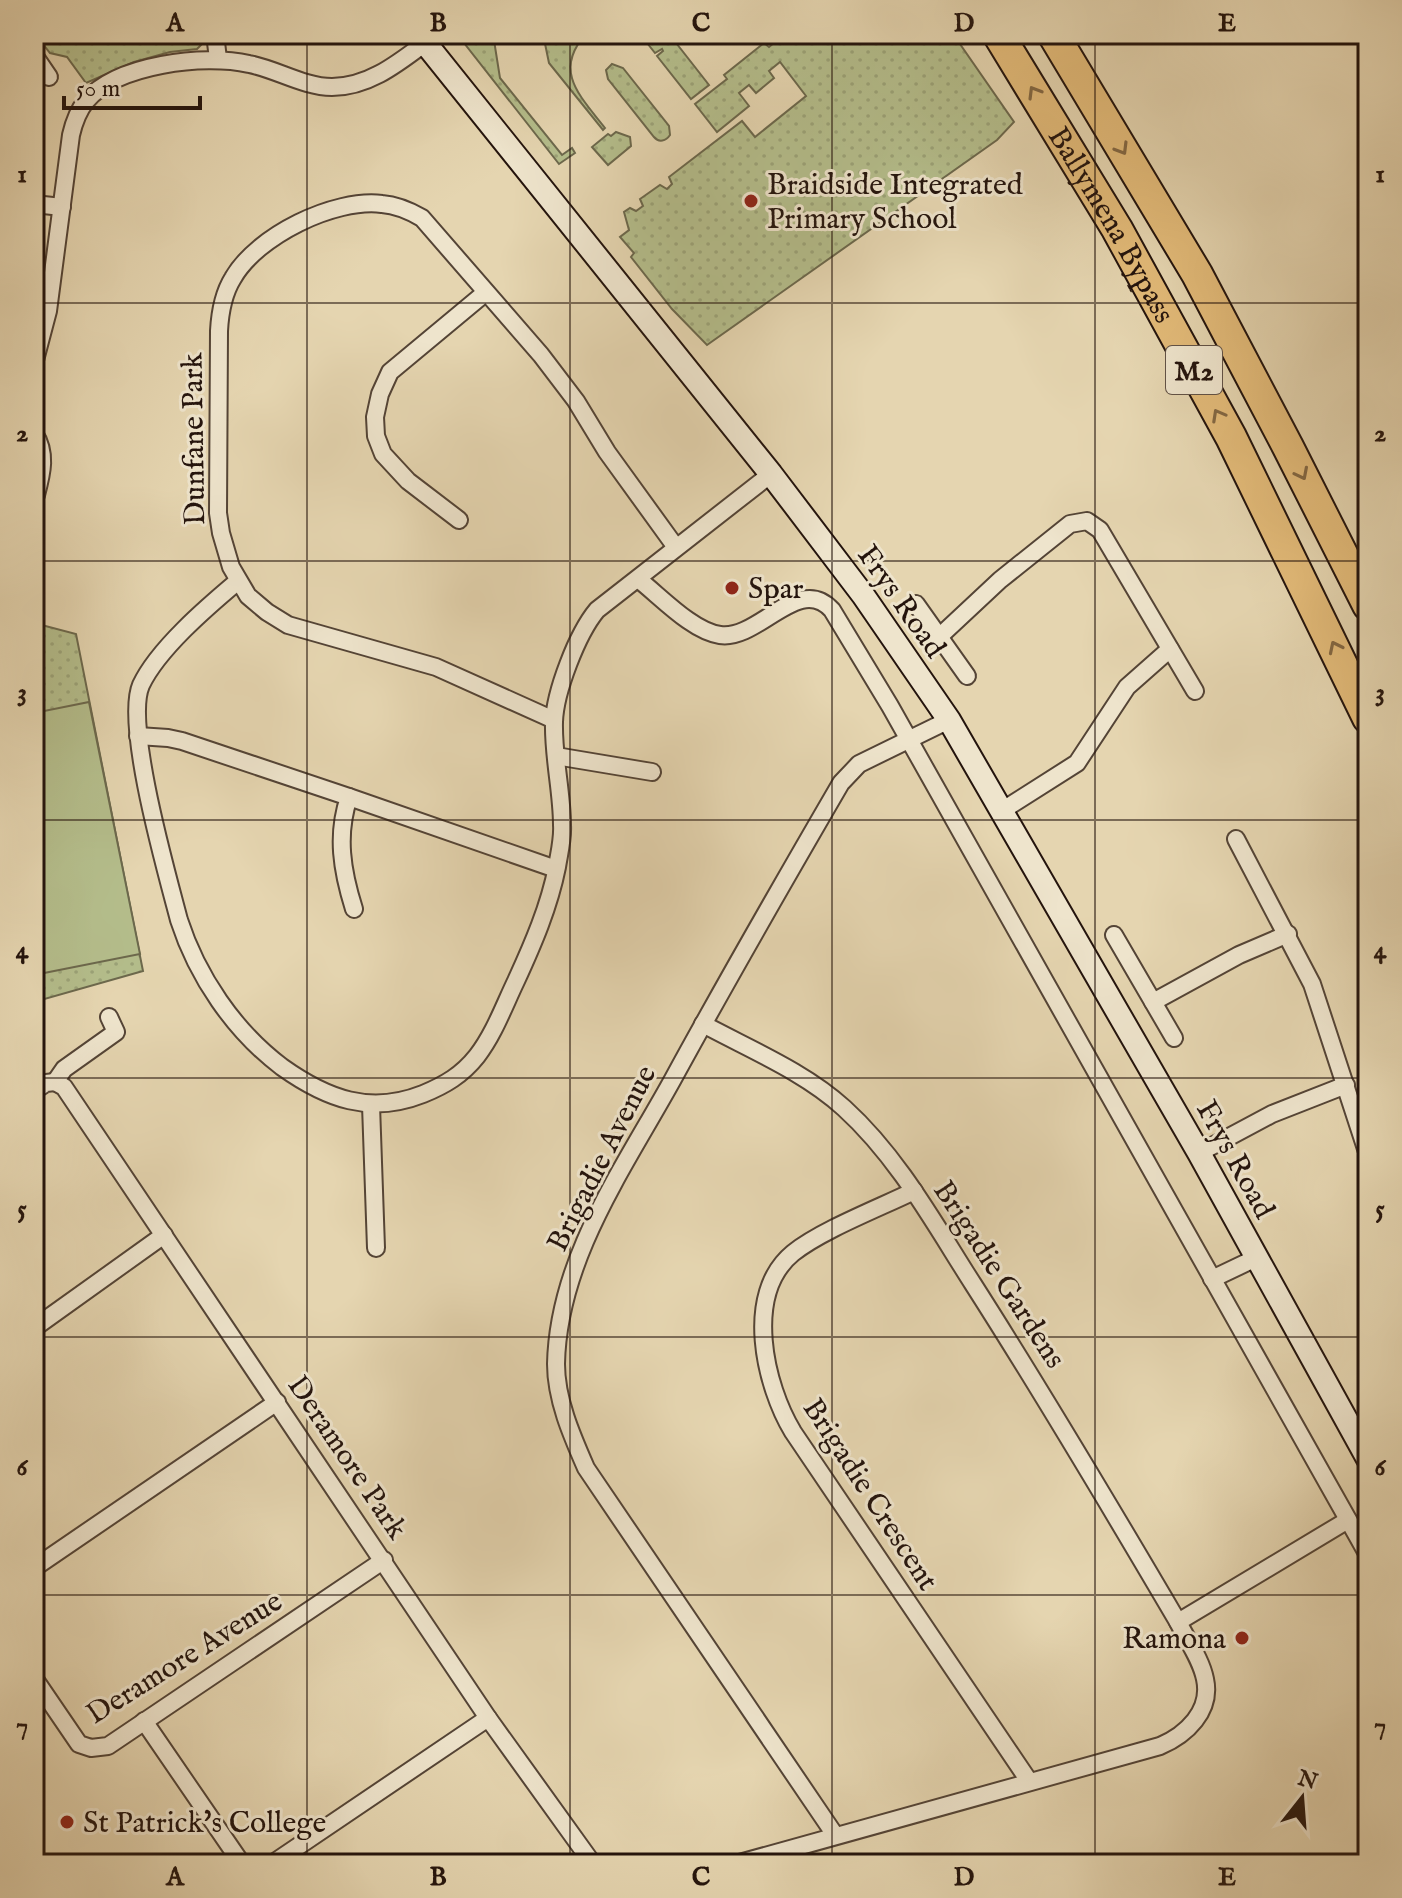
<svg xmlns="http://www.w3.org/2000/svg" width="1402" height="1898" font-family="'IM FELL English',serif">
	<style>
		.grass { fill: url(#grass-dots); stroke: #6c684c; stroke-width: 2 }
		.pitch { fill: #b4bd8b; stroke: #6c684c; stroke-width: 2 }
		.lines { fill: none; stroke-linecap: round; stroke-linejoin: round }
		.street-casing { stroke: #544436; stroke-width: 20 }
		.secondary-casing { stroke: #24140d; stroke-width: 26 }
		.highway-casing { stroke: #24140d; stroke-width: 34 }
		.street { stroke: #eee4cc; stroke-width: 16 }
		.secondary { stroke: #eee4cc; stroke-width: 22 }
		.highway { stroke: #e2ba78; stroke-width: 30 }
		.oneway { stroke: #836742 }
		.grid { fill: none; stroke: #24140d; stroke-width: 2; stroke-opacity: 0.55 }
		.poi-dot { fill: #8f2418; stroke: #eee4cc; stroke-width: 3 }
		.labels { text-anchor: middle; stroke-width: 6; stroke-linejoin: round; paint-order: stroke }
		.shield { fill: #eee4cc; stroke: #615246; stroke-width: 2 }
		.shield-label { font-size: 28px; font-weight: bold; fill: #24140d }
		.poi-label { font-size: 30px; fill: #24140d; stroke: #eee4cc; text-anchor: start }
		.street-label { font-size: 30px; fill: #24140d; stroke: #eee4cc }
		.neatline { fill: none; stroke: #24140d; stroke-width: 3 }
		.grid-label { font-size: 26px; text-anchor: middle; font-weight: bold; fill: #24140d }
	</style>
	<defs>
		<pattern id="grass-dots" width="8" height="8" patternUnits="userSpaceOnUse" patternTransform="scale(2)"><rect width="8" height="8" fill="#b4bd8b"/><path d="M2 2h.1M6 6h.1" fill="none" stroke="#9ba277" stroke-width="1.8" stroke-linecap="round"/></pattern>
	</defs>
	<rect width="100%" height="100%" fill="#e5d5b0"/>
	<filter id="stains"><feTurbulence type="fractalNoise" baseFrequency=".0025" numOctaves="4"/><feColorMatrix values="0 0 0 0 .2 0 0 0 0 .09 0 0 0 0 .02 0 0 0 .5 -.17"/></filter>
	<radialGradient id="worn" r=".72"><stop offset=".6" stop-color="#630" stop-opacity="0"/><stop offset="1" stop-color="#630" stop-opacity=".3"/></radialGradient>
	<g class="grass">
		<path d="M35,34H205L203,43L197,49L170,52L134,62L86,83L67,57L50,53Z"/>
		<path d="M457,34H493L500,78L562,155L572,148L575,153L559,164Z"/>
		<path d="M543,34H586C552,71 581,97 605,128L603,130L549,63Z"/>
		<path d="M640,34H669L709,85L691,99L657,56L663,51L662,49L655,53Z"/>
		<path d="M785,34H953L1014,122L997,140L707,345L672,309L631,257L634,253L620,237L629,230L624,212L630,208L636,211L643,206L640,199L660,185L667,189L672,184L669,177L742,121L755,137L806,96L780,62L769,71L774,78L756,93L749,85L739,93L749,106L717,132L695,104L727,79L724,75L764,43L769,47Z"/>
		<path d="M612,64L623,68L669,126L670,135C666,141 659,143 654,137L608,79L606,70Z"/>
		<path d="M616,132L630,137L631,146L608,165L592,147L608,134L611,136Z"/>
		<path d="M34,623L76,634L143,971L34,1002Z"/>
	</g>
	<path class="pitch" d="M89,702L140,954L34,975V713Z"/>
	<g class="lines">
		<defs>
			<g id="street">
				<path d="M215,34L218,59"/>
				<path d="M34,55L49,77"/>
				<path d="M34,204L62,207"/>
				<path d="M34,364L48,311L71,135C74,122 78,111 86,101C117,64 204,54 249,64C276,69 304,87 332,87C368,87 397,64 425,43"/>
				<path d="M34,433C47,453 42,473 36,495H34"/>
				<path d="M459,520L408,481L383,454L376,436L375,417L380,394L390,372L485,293"/>
				<path d="M638,579C660,596 692,631 720,635C758,641 799,573 832,610L890,706L1368,1555"/>
				<path d="M238,581C207,607 158,649 141,685C124,724 167,874 179,920C197,976 234,1031 282,1067C327,1099 370,1115 423,1094C445,1085 462,1075 477,1056C494,1034 504,1006 516,981C533,944 549,907 557,867C559,854 563,839 562,825C562,791 553,757 554,722C555,692 577,634 597,610L771,474"/>
				<path d="M916,604L967,676"/>
				<path d="M939,637L1000,580L1070,524L1087,521L1100,530L1195,691"/>
				<path d="M554,720L436,667L288,625L267,612L248,596L231,567L221,533L218,513L219,331C220,312 223,294 233,278C257,236 334,198 382,204C396,205 410,211 422,218L541,355L576,401L607,452L675,546"/>
				<path d="M138,736L168,738L182,741L349,797C336,835 342,871 354,909"/>
				<path d="M556,756L652,772"/>
				<path d="M349,797L556,869"/>
				<path d="M1003,810L1077,763L1127,687L1170,649"/>
				<path d="M1236,839L1312,984L1368,1155"/>
				<path d="M1114,935L1174,1038"/>
				<path d="M1153,1002L1239,955L1288,934"/>
				<path d="M703,1024C749,1049 805,1072 844,1108C898,1157 934,1223 973,1284C1044,1395 1111,1508 1178,1622C1187,1640 1201,1659 1205,1679C1212,1711 1186,1735 1160,1746L736,1864"/>
				<path d="M55,1082L64,1087L488,1718L593,1864"/>
				<path d="M55,1082L64,1069L116,1032L109,1017"/>
				<path d="M34,1091L46,1083L55,1082"/>
				<path d="M371,1105L376,1248"/>
				<path d="M1199,1153L1272,1114L1346,1085"/>
				<path d="M914,1191C879,1208 822,1230 793,1253C743,1294 765,1386 793,1432L1029,1781"/>
				<path d="M1212,1279L1256,1258"/>
				<path d="M34,1328L164,1235"/>
				<path d="M34,1568L277,1402"/>
				<path d="M1178,1622L1348,1520"/>
				<path d="M34,1678L79,1744L91,1748L108,1746L384,1560"/>
				<path d="M144,1721L242,1864"/>
				<path d="M835,1835L586,1468C572,1436 556,1400 556,1364C558,1259 624,1168 673,1079C727,980 784,881 841,783L859,764L949,720"/>
				<path d="M272,1864L488,1718"/>
			</g>
			<path id="secondary" d="M418,34L771,474L863,595L949,720L1199,1153L1368,1459"/>
			<g id="highway">
				<path id="s1" d="M998,34L1117,229L1231,437L1368,718"/>
				<path d="M1053,34L1197,274L1288,447L1368,605"/>
			</g>
		</defs>
		<use href="#street" class="street-casing"/>
		<use href="#secondary" class="secondary-casing"/>
		<use href="#highway" class="highway-casing"/>
		<use href="#street" class="street"/>
		<use href="#secondary" class="secondary"/>
		<use href="#highway" class="highway"/>
	</g>
	<defs><path id="oneway-chevron" d="M-2-3.5L2.5 0L-2 3.5" fill="none" stroke-width="1.6" stroke-linecap="round" stroke-linejoin="round" transform="scale(2)"/></defs>
	<g class="oneway">
		<use href="#oneway-chevron" transform="translate(1034 92) rotate(-121)"/>
		<use href="#oneway-chevron" transform="translate(1122 149) rotate(59)"/>
		<use href="#oneway-chevron" transform="translate(1218 415) rotate(-119)"/>
		<use href="#oneway-chevron" transform="translate(1302 474) rotate(63)"/>
		<use href="#oneway-chevron" transform="translate(1335 647) rotate(-116)"/>
	</g>
	<path class="grid" d="M307,34V1864M570,34V1864M832,34V1864M1095,34V1864M34,303H1368M34,561H1368M34,820H1368M34,1078H1368M34,1337H1368M34,1595H1368"/>
	<g class="poi-dot">
		<circle cx="751" cy="201" r="8"/>
		<circle cx="732" cy="588" r="8"/>
		<circle cx="1242" cy="1638" r="8"/>
		<circle cx="67" cy="1822" r="8"/>
	</g>
	<g class="labels">
		<rect class="shield" x="1166" y="346" width="56" height="48" rx="6"/>
		<g class="shield-label">
			<text x="1194" y="380">M2</text>
		</g>
		<g class="poi-label">
			<text x="767" y="194">Braidside Integrated<tspan x="767" dy="34">Primary School</tspan></text>
			<text x="748" y="598">Spar</text>
			<text x="1226" y="1648" text-anchor="end">Ramona</text>
			<text x="83" y="1832">St Patrick's College</text>
		</g>
		<g class="street-label">
			<text dy="10" stroke="none"><textPath href="#s1" startOffset="222">Ballymena Bypass</textPath></text>
			<text transform="translate(193 439) rotate(-91)" y="10">Dunfane Park</text>
			<text transform="translate(902 601) rotate(55)" y="10">Frys Road</text>
			<text transform="translate(601 1158) rotate(-63)" y="10">Brigadie Avenue</text>
			<text transform="translate(1236 1159) rotate(61)" y="10">Frys Road</text>
			<text transform="translate(1000 1274) rotate(57)" y="10">Brigadie Gardens</text>
			<text transform="translate(348 1457) rotate(56)" y="10">Deramore Park</text>
			<text transform="translate(871 1494) rotate(57)" y="10">Brigadie Crescent</text>
			<text transform="translate(184 1657) rotate(-32)" y="10">Deramore Avenue</text>
		</g>
	</g>
	<rect width="1402" height="1898" fill="none" stroke="#e5d5b0" stroke-width="88"/>
	<g transform="translate(1302 1798) rotate(17)" stroke="#eee4cc" stroke-width="6" paint-order="stroke">
	<path d="M0-6L14 30L0 20L-14 30Z" fill="#24140d"/>
	<text y="-12" font-size="22" font-weight="bold" text-anchor="middle" fill="#24140d">N</text>
	</g>
	<path d="M64 96v12h136v-12" fill="none" stroke="#24140d" stroke-width="4"/>
	<text x="76" y="96" font-size="24" fill="#24140d" stroke="#eee4cc" stroke-width="6" paint-order="stroke">50 m</text>
	<rect x="44" y="44" width="1314" height="1810" class="neatline"/>
	<g class="grid-label">
		<text x="175" y="31">A</text>
		<text x="438" y="31">B</text>
		<text x="701" y="31">C</text>
		<text x="964" y="31">D</text>
		<text x="1227" y="31">E</text>
		<text x="22" y="182">1</text>
		<text x="1380" y="182">1</text>
		<text x="22" y="441">2</text>
		<text x="1380" y="441">2</text>
		<text x="22" y="700">3</text>
		<text x="1380" y="700">3</text>
		<text x="22" y="958">4</text>
		<text x="1380" y="958">4</text>
		<text x="22" y="1217">5</text>
		<text x="1380" y="1217">5</text>
		<text x="22" y="1475">6</text>
		<text x="1380" y="1475">6</text>
		<text x="22" y="1734">7</text>
		<text x="1380" y="1734">7</text>
		<text x="175" y="1885">A</text>
		<text x="438" y="1885">B</text>
		<text x="701" y="1885">C</text>
		<text x="964" y="1885">D</text>
		<text x="1227" y="1885">E</text>
	</g>
	<rect width="100%" height="100%" filter="url(#stains)"/>
	<rect width="100%" height="100%" fill="url(#worn)"/>
</svg>
